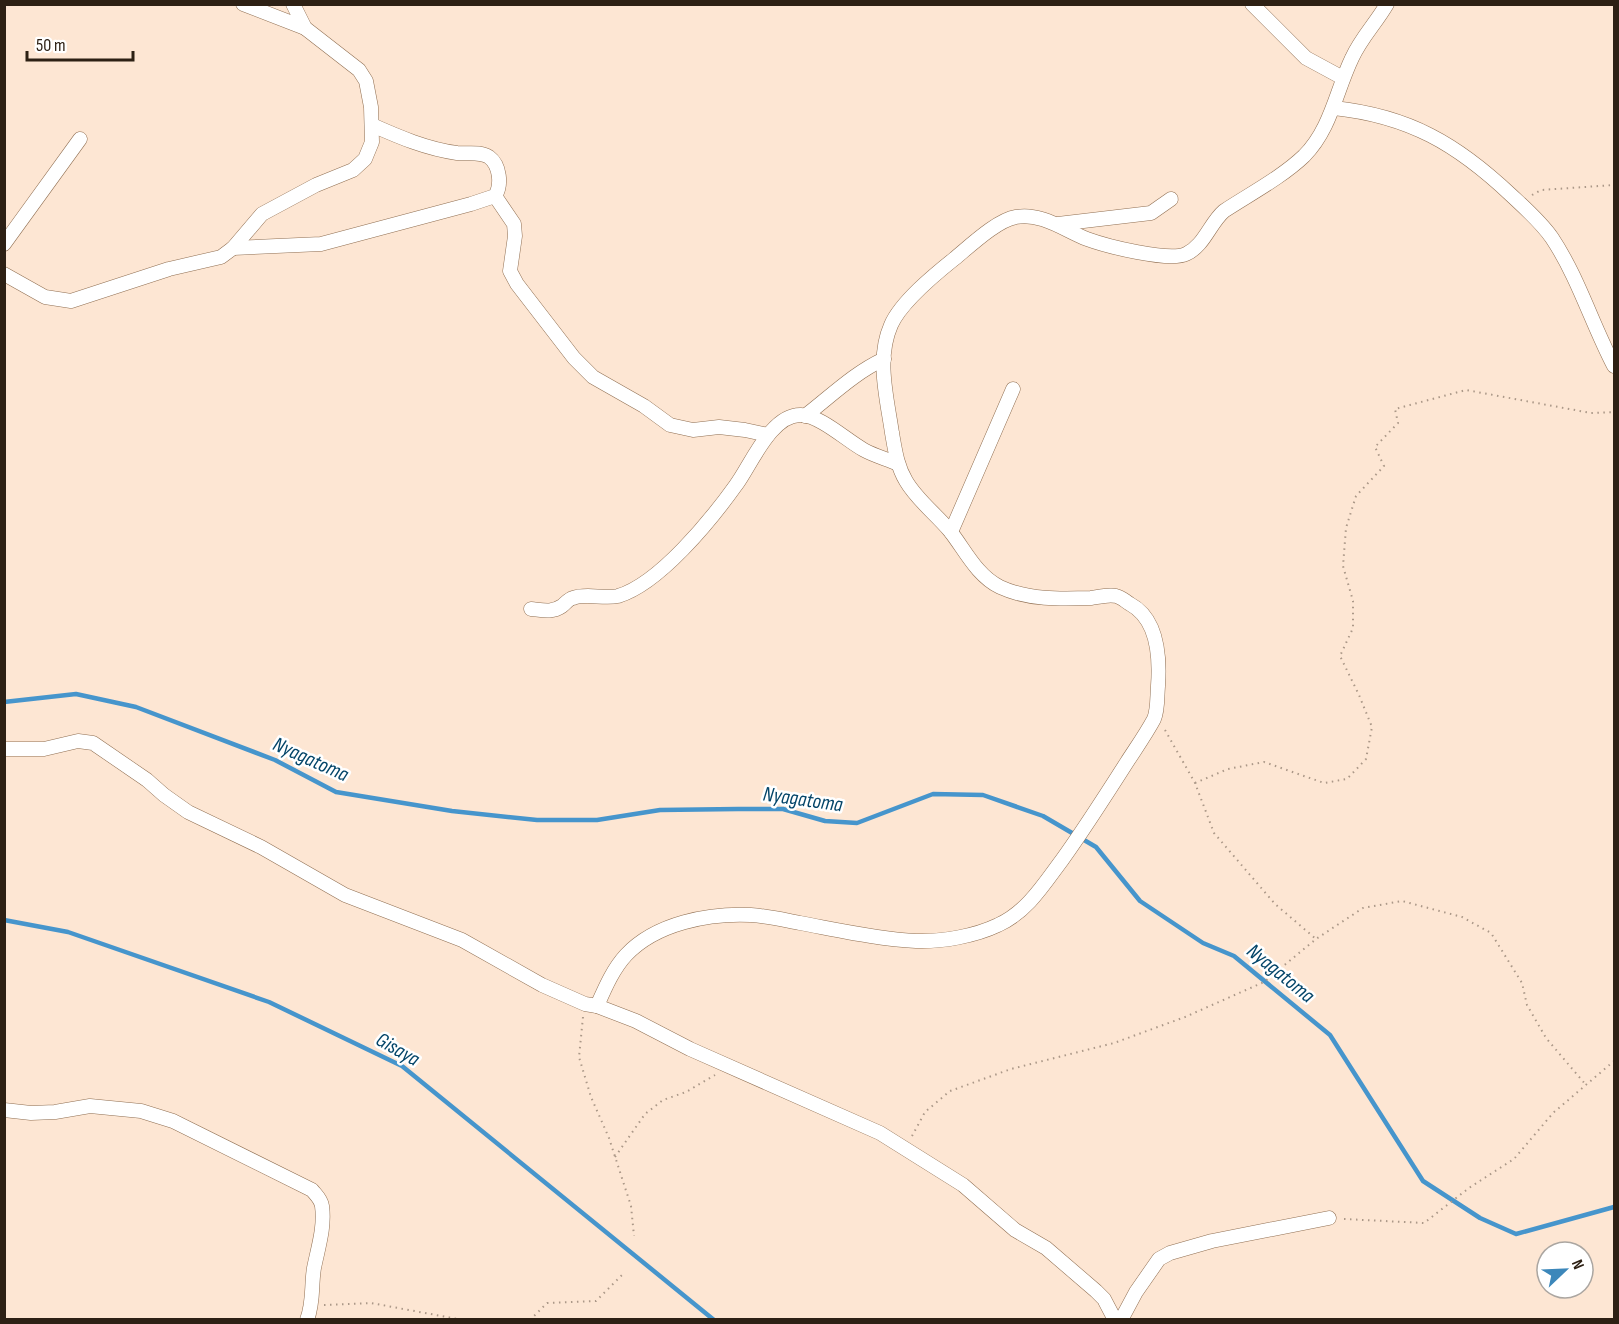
<svg xmlns="http://www.w3.org/2000/svg" width="1619" height="1324" font-family="'Sofia Sans Condensed',sans-serif">
	<style>
		.lines { fill: none; stroke-linecap: round; stroke-linejoin: round }
		.stream { stroke: #4695cc; stroke-width: 4.5 }
		.street-casing { stroke: #906f52; stroke-width: 15 }
		.path { stroke: #ab9888; stroke-width: 2; stroke-dasharray: 1.5 4.5; stroke-linecap: butt }
		.street { stroke: #fff; stroke-width: 14 }
		.labels { text-anchor: middle; stroke-width: 5; stroke-linejoin: round; paint-order: stroke }
		.water-label { font-size: 21px; font-style: italic; fill: #044569; stroke: #fff }
	</style>
	<rect width="100%" height="100%" fill="#fde6d3"/>
	<g class="lines">
		<g class="stream">
			<path d="M4,702L76,694L136,707L275,760L336,792L452,811L537,820H597L660,810L738,809H783L825,821L857,823L933,794L983,795L1043,816L1096,847L1140,901L1203,943L1234,956L1330,1035L1423,1181L1480,1218L1516,1234L1614,1207"/>
			<path d="M4,920L68,932L269,1002L402,1066L714,1320"/>
		</g>
		<defs>
			<g id="street">
				<path d="M243,4L305,28"/>
				<path d="M1252,4L1306,58L1343,78"/>
				<path d="M1334,108C1409,116 1457,144 1511,195C1526,209 1541,222 1552,238C1578,277 1592,324 1614,366"/>
				<path d="M495,196L514,224L515,236L510,271L517,284L574,358L593,377L644,406L670,425L693,430L719,427L745,430L768,435"/>
				<path d="M1058,224L1151,213L1171,199"/>
				<path d="M4,244L80,139"/>
				<path d="M233,248L321,244L471,204L495,196C502,185 500,165 489,157C480,151 468,154 457,153C427,149 399,137 372,125"/>
				<path d="M4,274L45,297L71,301L169,269L221,257L233,248L262,214L316,185L353,170L365,159L372,142L371,107L366,81L359,70L305,28L293,4"/>
				<path d="M805,416C831,396 854,373 884,359"/>
				<path d="M951,532L1013,389"/>
				<path d="M531,609C542,610 552,613 562,606C565,604 568,599 573,598C585,593 604,599 618,596C659,584 711,520 736,485C751,465 771,414 801,415C821,416 846,440 864,450C875,456 887,459 898,464"/>
				<path d="M4,749H44L78,741L93,743L147,780L164,795L188,812L261,847L345,895L462,940L542,985L585,1004L597,1006L636,1021L690,1049L880,1133L963,1185L1015,1230L1046,1248L1096,1291L1104,1299L1115,1320"/>
				<path d="M597,1006C605,988 613,969 626,955C656,923 709,913 751,915C767,916 784,920 800,923C838,930 878,939 916,941C942,942 975,936 998,925C1027,912 1044,884 1062,860C1085,828 1106,795 1127,762C1136,748 1146,734 1154,719C1158,710 1157,697 1158,686C1160,658 1158,619 1130,604C1125,601 1121,597 1116,596C1109,594 1098,597 1091,598C1060,599 1028,600 1000,587C977,576 965,550 950,531C936,514 917,500 906,481C897,466 895,450 892,433C887,398 876,359 891,325C901,302 934,275 954,259C970,246 997,220 1016,217C1041,212 1066,231 1087,239C1106,246 1169,262 1186,254C1204,246 1210,223 1224,211C1250,194 1282,177 1304,156C1331,129 1336,91 1352,58C1361,38 1376,23 1387,4"/>
				<path d="M4,1110L31,1113L55,1112L90,1106L141,1111L173,1121L312,1190C316,1195 321,1199 322,1206C325,1227 318,1248 314,1268C311,1286 314,1301 307,1320"/>
				<path d="M1121,1320L1136,1292L1159,1259L1170,1253L1212,1241L1329,1218"/>
			</g>
		</defs>
		<use href="#street" class="street-casing"/>
		<g class="path">
			<path d="M1532,195L1541,190L1614,185"/>
			<path d="M1165,730L1195,783L1214,833L1275,904L1316,939"/>
			<path d="M1195,783L1228,769L1264,762L1324,783L1347,779L1366,759L1372,727L1359,695L1340,656L1353,628V601L1343,566L1346,528L1356,496L1384,466L1375,447L1398,423L1395,409L1466,390L1591,413L1614,412"/>
			<path d="M583,1017L579,1057L591,1097L609,1138L631,1206L634,1236"/>
			<path d="M912,1136L925,1112L950,1091L1011,1069L1114,1043L1185,1017L1264,982L1316,939L1363,908L1402,901L1462,917L1491,933L1522,983L1527,1005L1546,1038L1586,1085"/>
			<path d="M615,1157L645,1114L663,1100L686,1092L715,1075"/>
			<path d="M1344,1219L1424,1223L1469,1188L1514,1159L1553,1113L1614,1061"/>
			<path d="M324,1305L371,1303L463,1320"/>
			<path d="M530,1320L547,1303L596,1301L624,1273"/>
		</g>
		<use href="#street" class="street"/>
	</g>
	<g class="labels">
		<g class="water-label">
			<text transform="translate(311 759) rotate(24)" y="7">Nyagatoma</text>
			<text transform="translate(803 799) rotate(8)" y="7">Nyagatoma</text>
			<text transform="translate(1281 973) rotate(39)" y="7">Nyagatoma</text>
			<text transform="translate(398 1049) rotate(30)" y="7">Gisaya</text>
		</g>
	</g>
	<rect width="1619" height="1324" fill="none" stroke="#2d2014" stroke-width="12"/>
	<g transform="translate(1565 1270) rotate(67)"><circle r="28" fill="#ffffff" stroke="#aba6a1" stroke-width="1.5"/>
	<path d="M0-4.5L10 22L0 15L-10 22Z" fill="#3c87ba"/>
	<text y="-9" font-size="16" font-weight="bold" text-anchor="middle" fill="#2d2014">N</text>
	</g>
	<path d="M27 51v9h106v-9" fill="none" stroke="#2d2014" stroke-width="3"/>
	<text x="36" y="51" font-size="18" fill="#2d2014" stroke="#ffffff" stroke-width="4.5" paint-order="stroke">50 m</text>
</svg>
